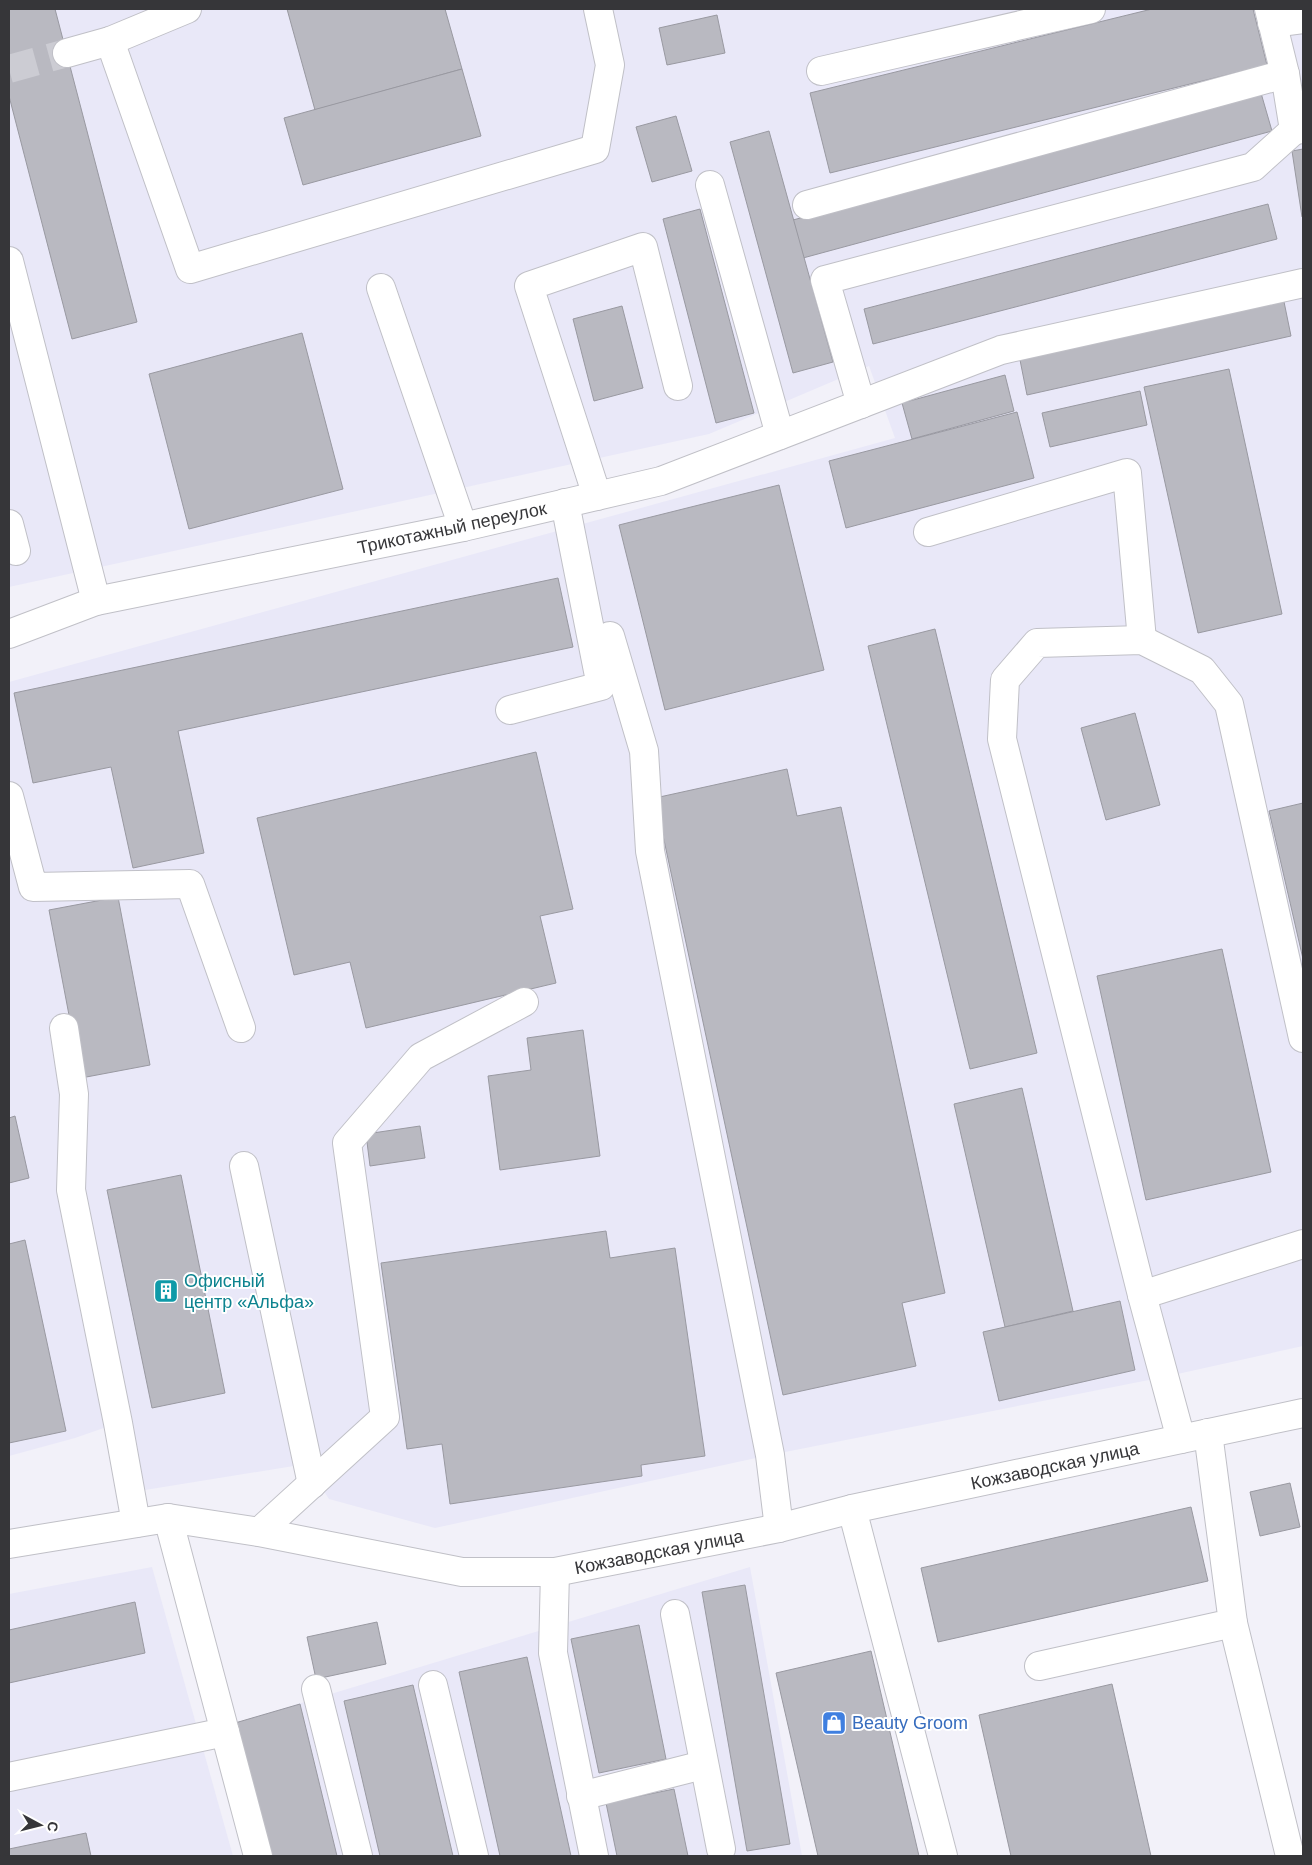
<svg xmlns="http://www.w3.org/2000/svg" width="1312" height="1865" font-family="Helvetica,sans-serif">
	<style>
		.built { fill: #e9e8f8 }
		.building { fill: #b9b9c1; stroke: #9999a1 }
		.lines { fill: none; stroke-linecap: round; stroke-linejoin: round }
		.minor-tunnel { stroke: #ccccd3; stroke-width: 28; stroke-dasharray: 28 14; stroke-linecap: butt }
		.minor-casing { stroke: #c0c0c7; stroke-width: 30 }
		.minor { stroke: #fff; stroke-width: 28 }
		.labels { text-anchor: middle; stroke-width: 4; stroke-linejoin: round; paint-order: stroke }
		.street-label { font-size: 18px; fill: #363639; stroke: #fff }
		.culture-label { font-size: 18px; fill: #0d838f; stroke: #fff; text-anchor: start }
		.shop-label { font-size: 18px; fill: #366cbe; stroke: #fff; text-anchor: start }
	</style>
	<rect width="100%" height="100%" fill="#f2f1f9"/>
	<g class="built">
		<path d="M9,9H1303V1346L1164,1377L770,1455L435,1528L329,1499L306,1464L145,1490L118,1423L75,1438L9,1456V682L895,438L869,366L709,434L9,587Z"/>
		<path d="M152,1567L233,1856H9V1594Z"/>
		<path d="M750,1567L802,1856H271L235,1723Z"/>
	</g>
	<g class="building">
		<path d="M9,9H55L137,322L72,339L9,96Z"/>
		<path d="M287,9H445L462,69L315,110Z"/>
		<path d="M1152,9H1253L1267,65L830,173L810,93Z"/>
		<path d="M717,15L725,53L667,65L659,28Z"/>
		<path d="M462,69L481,136L303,185L284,118Z"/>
		<path d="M1261,93L1272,131L803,258L793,220Z"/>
		<path d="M676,116L692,171L652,182L636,127Z"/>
		<path d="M769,131L833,362L793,373L730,142Z"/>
		<path d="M1303,149V216L1302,217L1292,151Z"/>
		<path d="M1268,204L1277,239L873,344L864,309Z"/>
		<path d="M700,209L754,413L716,423L663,219Z"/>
		<path d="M1282,292L1291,336L1027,395L1018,350Z"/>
		<path d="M622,306L643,388L594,401L573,319Z"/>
		<path d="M302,333L343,489L189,529L149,374Z"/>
		<path d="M1229,369L1282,614L1198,633L1144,387Z"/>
		<path d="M1005,375L1014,411L912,439L902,403Z"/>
		<path d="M1140,391L1147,425L1050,447L1042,413Z"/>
		<path d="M1017,412L1034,478L846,528L829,461Z"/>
		<path d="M779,485L824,670L665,710L619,525Z"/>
		<path d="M558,578L573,647L178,731L204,853L133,868L111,767L33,783L14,693Z"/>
		<path d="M935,629L1037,1053L970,1069L868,646Z"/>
		<path d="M1135,713L1160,805L1106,820L1081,728Z"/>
		<path d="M536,752L573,909L540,916L556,983L366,1028L350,962L294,975L257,818Z"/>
		<path d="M787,769L797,816L841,807L945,1293L902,1303L916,1366L783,1395L655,798Z"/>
		<path d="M1303,803V959L1269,811Z"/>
		<path d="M118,897L150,1065L81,1078L49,910Z"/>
		<path d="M1222,949L1271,1172L1146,1200L1097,976Z"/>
		<path d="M583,1030L600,1156L500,1170L488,1076L531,1070L527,1038Z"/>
		<path d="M1022,1088L1073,1311L1005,1327L954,1104Z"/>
		<path d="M15,1116L29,1178L9,1183V1118Z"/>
		<path d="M420,1126L425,1158L370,1166L366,1134Z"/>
		<path d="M181,1175L225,1393L152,1408L107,1190Z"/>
		<path d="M606,1231L610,1258L675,1248L705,1456L641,1465L642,1476L450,1504L442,1444L407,1449L381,1263Z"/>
		<path d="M25,1240L66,1431L9,1443V1244Z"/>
		<path d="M1120,1301L1135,1370L999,1401L983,1332Z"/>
		<path d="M1290,1483L1300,1527L1260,1536L1250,1492Z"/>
		<path d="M1191,1507L1208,1581L938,1642L921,1568Z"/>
		<path d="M745,1585L790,1844L747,1851L702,1592Z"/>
		<path d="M135,1602L145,1653L9,1683V1630Z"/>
		<path d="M377,1622L386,1664L316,1679L307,1637Z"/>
		<path d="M639,1625L666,1759L599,1773L571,1639Z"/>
		<path d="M871,1651L919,1856H818L776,1673Z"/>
		<path d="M527,1657L571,1856H500L459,1672Z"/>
		<path d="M1112,1684L1151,1856H1011L979,1715Z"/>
		<path d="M413,1685L453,1856H380L344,1701Z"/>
		<path d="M300,1704L337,1856H271L235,1723Z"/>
		<path d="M674,1789L688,1856H617L606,1803Z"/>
		<path d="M86,1833L91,1856H9V1849Z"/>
	</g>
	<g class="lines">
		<path class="minor-tunnel" d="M9,69L67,53"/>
		<defs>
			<g id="minor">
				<path d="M1269,9L1285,74L1294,130L1303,129"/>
				<path d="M1272,23L1303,19"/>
				<path d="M110,41L190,269L595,149L610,65L598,9"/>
				<path d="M67,53L110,41L187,9"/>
				<path d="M821,71L1091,9"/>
				<path d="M710,185L780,435"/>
				<path d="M807,205L1285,74"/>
				<path d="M9,261L96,601"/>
				<path d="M381,288L463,527"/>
				<path d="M861,404L825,280L1253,167L1294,130"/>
				<path d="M597,496L529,286L643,247L678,386"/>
				<path d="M9,524L16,551"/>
				<path d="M928,532L1127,473L1142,640"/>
				<path d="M9,634L96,601L463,527L661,481L1001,350L1303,283"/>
				<path d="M610,636L644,751L650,851L770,1455L779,1528"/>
				<path d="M510,710L601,686L565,503"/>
				<path d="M9,796L33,887L190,884L241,1028"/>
				<path d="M64,1028L74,1094L71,1190L118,1423L136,1523"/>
				<path d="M244,1166L312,1484"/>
				<path d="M1142,1295L1303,1244"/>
				<path d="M1181,1439L1142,1295L1002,739L1005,680L1037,643L1142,640L1202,670L1229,704L1303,1038"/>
				<path d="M852,1509L943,1856"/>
				<path d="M168,1518L258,1856"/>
				<path d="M259,1532L385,1417L347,1143L421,1057L524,1002"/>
				<path d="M9,1544L168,1518L259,1532L462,1572H555L779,1528L852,1509L1303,1413"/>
				<path d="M555,1572L553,1653L594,1856"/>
				<path d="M675,1614L721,1849"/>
				<path d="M1233,1623L1290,1856"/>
				<path d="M1039,1666L1233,1623L1208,1433"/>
				<path d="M433,1685L474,1856"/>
				<path d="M316,1689L358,1856"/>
				<path d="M9,1777L225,1732"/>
				<path d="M581,1796L703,1765"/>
			</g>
		</defs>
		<use href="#minor" class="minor-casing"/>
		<use href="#minor" class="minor"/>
	</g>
	<defs>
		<symbol id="building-square" viewBox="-11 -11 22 22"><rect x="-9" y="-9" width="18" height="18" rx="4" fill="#0f9aa8" stroke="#fff"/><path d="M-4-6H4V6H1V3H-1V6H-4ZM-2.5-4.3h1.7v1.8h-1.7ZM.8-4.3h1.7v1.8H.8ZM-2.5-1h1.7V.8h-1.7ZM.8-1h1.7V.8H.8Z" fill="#fff"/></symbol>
		<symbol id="shop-square" viewBox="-11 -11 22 22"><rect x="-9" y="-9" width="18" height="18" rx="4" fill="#3f7fe0" stroke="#fff"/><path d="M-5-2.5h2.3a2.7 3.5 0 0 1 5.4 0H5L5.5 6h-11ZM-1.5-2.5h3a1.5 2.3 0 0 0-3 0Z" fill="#fff"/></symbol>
	</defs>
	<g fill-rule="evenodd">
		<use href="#building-square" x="152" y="1277" width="28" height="28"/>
		<use href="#shop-square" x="820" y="1709" width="28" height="28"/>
	</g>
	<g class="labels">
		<g class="street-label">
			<text transform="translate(452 528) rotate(-12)" y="6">Трикотажный переулок</text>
			<text transform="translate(1055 1466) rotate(-12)" y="6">Кожзаводская улица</text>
			<text transform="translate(659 1552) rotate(-11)" y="6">Кожзаводская улица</text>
		</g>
		<g class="culture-label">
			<text x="184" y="1287">Офисный<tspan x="184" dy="21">центр «Альфа»</tspan></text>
		</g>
		<g class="shop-label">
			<text x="852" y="1729">Beauty Groom</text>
		</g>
	</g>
	<rect width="1312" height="1865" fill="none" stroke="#363639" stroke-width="20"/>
	<g transform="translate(40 1825) rotate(97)" stroke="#ffffff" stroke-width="4" paint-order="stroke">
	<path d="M0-4L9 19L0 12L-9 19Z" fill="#363639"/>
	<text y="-8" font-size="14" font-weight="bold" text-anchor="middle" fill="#363639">С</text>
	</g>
</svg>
